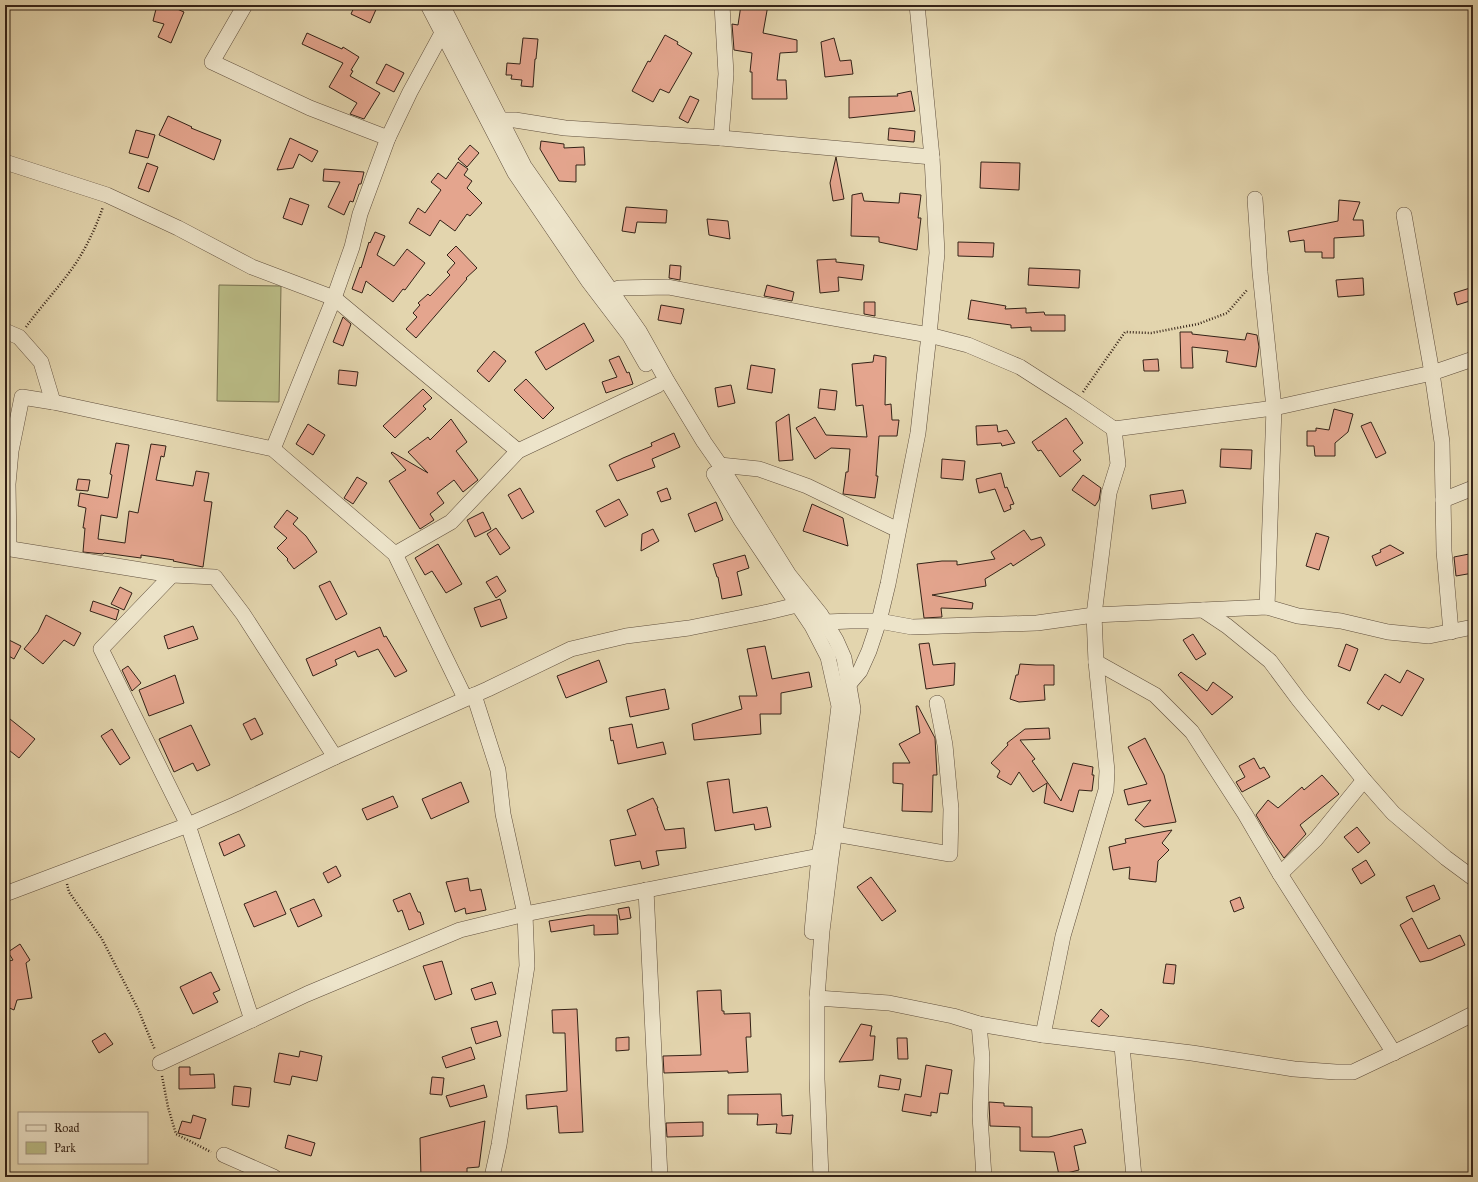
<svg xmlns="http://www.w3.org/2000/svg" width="1478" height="1182" font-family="'IM FELL Great Primer',serif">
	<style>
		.green { fill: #babc86; stroke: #776f4e }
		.building { fill: #e4a58e; stroke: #342217 }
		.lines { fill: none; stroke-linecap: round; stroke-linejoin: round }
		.minor-casing { stroke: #604f3d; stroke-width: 16 }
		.path { stroke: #342217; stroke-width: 2.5; stroke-dasharray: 1 2; stroke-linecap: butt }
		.minor { stroke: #ede4ca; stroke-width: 15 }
	</style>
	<rect width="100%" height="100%" fill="#e3d5ae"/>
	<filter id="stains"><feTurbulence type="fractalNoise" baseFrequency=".005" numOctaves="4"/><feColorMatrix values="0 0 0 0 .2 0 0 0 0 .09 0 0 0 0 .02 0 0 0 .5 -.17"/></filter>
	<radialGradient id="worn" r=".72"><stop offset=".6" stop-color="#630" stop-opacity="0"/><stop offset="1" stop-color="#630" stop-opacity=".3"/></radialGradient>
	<path class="green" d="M219,285L281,286L279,402L217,401Z"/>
	<g class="building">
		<path d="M157,5H168L184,12L171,43L158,37L164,24L153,21Z"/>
		<path d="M355,5H378L370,23L351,14Z"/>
		<path d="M741,5H768L763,33L797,40V52L780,53L777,80H786L787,99H752V72H750L752,53L734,50L732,24L738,25Z"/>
		<path d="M307,33L342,49L343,47L359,57L351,70L353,71L350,76L380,93L364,119L350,114L357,103L329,87L343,63L302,44Z"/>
		<path d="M665,35L678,42L677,44L692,53L669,93L660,89L653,102L632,91L648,61L650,62Z"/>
		<path d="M523,38L538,39L536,59H535L533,87L521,86L522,80L511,79L512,75H506L507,63L520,64Z"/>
		<path d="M834,38L840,61L851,60L853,74L825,77L821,42Z"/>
		<path d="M386,64L404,73L394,92L376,83Z"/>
		<path d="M911,91L915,111L849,118V97L898,96L897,94Z"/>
		<path d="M690,96L699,100L688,123L679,118Z"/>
		<path d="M168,116L192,127L191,128L221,140L214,160L159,135Z"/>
		<path d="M889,128L915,131L914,142L888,140Z"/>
		<path d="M136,130L155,135L148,158L129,153Z"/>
		<path d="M290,138L318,151L312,162L299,154L293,168L277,170Z"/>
		<path d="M541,141L564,144V148L584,147L585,165H576V182L559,181L540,149Z"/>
		<path d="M470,145L479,153L467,167L458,159Z"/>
		<path d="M836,157L844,199L833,201L830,183Z"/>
		<path d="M458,162L468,169L464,175L472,181L467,188L482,203L470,216L467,214L455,231L440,220L430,236L409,223L418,208L425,213L441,190L431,182L438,173L446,179Z"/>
		<path d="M981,162L1020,163L1019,190L980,188Z"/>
		<path d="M147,163L158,167L149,192L138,188Z"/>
		<path d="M324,169L364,172L361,184H359L353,202L350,201L344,215L328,207L340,182L323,181Z"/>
		<path d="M862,193L864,201L899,203L900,193L921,195L918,218H921L917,250L879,242V237L851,236L852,195Z"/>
		<path d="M290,198L309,205L302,225L283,218Z"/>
		<path d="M1339,200L1360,202L1353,220H1363L1364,236L1334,238V258H1322V252H1305L1304,240L1290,242L1288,231L1338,221Z"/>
		<path d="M626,207L667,210L666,223L637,222L635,233L622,231Z"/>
		<path d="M707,219L728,221L730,239L709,235Z"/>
		<path d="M375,232L385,236L377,255L394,266L407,249L425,263L405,290L403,289L393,302L366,281L362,293L352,289L360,267L361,268L369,242L370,243Z"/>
		<path d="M958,242L994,243L993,257L958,256Z"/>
		<path d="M456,246L477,268L466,278L467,279L416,338L406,329L417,317L413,313L420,305L418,303L428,294L430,296L450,275L447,272L455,263L447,255Z"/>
		<path d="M836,259V262L864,265L862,280L838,277L839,291L820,293L817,260Z"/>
		<path d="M670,265L681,266L680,280L669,278Z"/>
		<path d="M1029,268L1080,270L1079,288L1028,285Z"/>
		<path d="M1363,278L1364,295L1338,297L1336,280Z"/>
		<path d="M767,285L794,292L792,301L764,296Z"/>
		<path d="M1470,288L1473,300L1457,305L1454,293Z"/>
		<path d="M971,300L1006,306L1005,309L1026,308V313L1044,312L1045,315H1065V331H1031V327L1011,328V325L968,319Z"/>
		<path d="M864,302H875V316L864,314Z"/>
		<path d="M661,305L684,309L681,324L658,320Z"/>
		<path d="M343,317L351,324L343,346L333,342Z"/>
		<path d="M584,323L594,341L546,370L535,352Z"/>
		<path d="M1180,332H1192V334L1245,340L1247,333L1257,335L1259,347L1256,367L1226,362L1228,351L1192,347L1193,368H1181Z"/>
		<path d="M494,351L506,361L489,382L477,371Z"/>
		<path d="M874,355L886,357L885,405L891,404L892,420H899L897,436H879L876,476H878L875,498L843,494L846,472H848L850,449L831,448L815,459L796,428L815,417L826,435L867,437L863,405L856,406L852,364L873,362Z"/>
		<path d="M619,356L627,373L629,372L633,384L606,393L602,382L617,377L609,360Z"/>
		<path d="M1158,359L1159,371H1144L1143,360Z"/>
		<path d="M751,365L775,369L772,393L747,389Z"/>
		<path d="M339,370L358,372L356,386L338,384Z"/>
		<path d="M526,379L554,408L543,419L514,390Z"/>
		<path d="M731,385L735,403L718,407L715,388Z"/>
		<path d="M423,389L432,398L423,406L426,409L395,438L383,426Z"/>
		<path d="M820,389L837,391L835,410L818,408Z"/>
		<path d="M1334,409L1353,414L1348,432L1335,443V456H1315L1314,446H1307V431H1316V428L1329,430Z"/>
		<path d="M789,414L793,460L779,461L776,422Z"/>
		<path d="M1066,418L1083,443L1073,451L1081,460L1060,477L1041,450L1038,451L1032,442Z"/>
		<path d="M451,419L467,442L456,451L478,480L463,492L454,480L437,493L444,503L430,514L434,520L420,529L389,481L406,470L391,453L392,452L428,473L408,452L428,437L430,440Z"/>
		<path d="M1371,422L1386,453L1376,458L1361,426Z"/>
		<path d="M308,424L325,435L313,455L296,444Z"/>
		<path d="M997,425L998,432L1007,430L1015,443L1002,446L1001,443L977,445L976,426Z"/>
		<path d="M674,433L680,447L652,459L655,467L617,481L609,465L623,458L652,446L651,443Z"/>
		<path d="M116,443L129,445L117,518L101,515L98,539L125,543L129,511L138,513L151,444L166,446L164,457L161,456L156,480L193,486L196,471L209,473L204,501L212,502L203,567L173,561L174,560L141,555V558L104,553L103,554L83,552L85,528H83L86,508L78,506L80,493L108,498L112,475L110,474Z"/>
		<path d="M1221,449L1252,450L1251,469L1220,467Z"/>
		<path d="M942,459L965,461L963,480L941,478Z"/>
		<path d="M1001,473L1005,488L1007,487L1014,504L1010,505L1011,509L1004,512L995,489L979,493L976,479Z"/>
		<path d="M1083,475L1101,488L1099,500L1095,506L1072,490Z"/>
		<path d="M357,477L367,483L353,504L344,498Z"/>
		<path d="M78,479L90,480L88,491L76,490Z"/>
		<path d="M520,488L534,512L522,519L508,495Z"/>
		<path d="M667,488L671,499L661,502L657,492Z"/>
		<path d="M1183,490L1186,503L1152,509L1150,495Z"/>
		<path d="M619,499L628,515L605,527L596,511Z"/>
		<path d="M716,502L723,520L695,532L688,514Z"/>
		<path d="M812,504L843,518L848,546L803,531Z"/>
		<path d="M287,510L298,518L293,524L306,536L317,552L294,569L287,560L288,559L277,548L287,538L274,527Z"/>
		<path d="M483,512L491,529L475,537L467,520Z"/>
		<path d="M496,528L510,548L500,555L487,534Z"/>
		<path d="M653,529L659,541L641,551L642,534Z"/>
		<path d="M1024,530L1031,540L1041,537L1045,545L1013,566L1011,563L985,579L986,586L932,595L973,603L972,609L941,608L942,617L924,618L917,564L942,561H957V565L995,559L991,552Z"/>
		<path d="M1316,533L1329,537L1319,570L1306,566Z"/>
		<path d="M438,544L462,584L446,593L432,571L425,575L415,558Z"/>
		<path d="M1390,545L1404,553L1376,566L1372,556L1381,552L1380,550Z"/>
		<path d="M1469,554L1473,573L1456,576L1454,557Z"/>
		<path d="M745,555L749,568L737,572L742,595L722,599L718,577H717L713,564Z"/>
		<path d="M497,576L506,591L496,598L486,582Z"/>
		<path d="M330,581L347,614L336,620L319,586Z"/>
		<path d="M120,587L132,593L124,610L111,604Z"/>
		<path d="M500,599L507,618L481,627L474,608Z"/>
		<path d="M93,601L119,610L116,620L90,611Z"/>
		<path d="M46,615L81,633L74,646L64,640L43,664L24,649L38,632Z"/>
		<path d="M193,626L198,639L168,649L164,636Z"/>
		<path d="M380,627L384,637L386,636L407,671L395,677L378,649L358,657L355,651L335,660L337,665L313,676L306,659Z"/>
		<path d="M1193,634L1206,654L1196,660L1183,640Z"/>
		<path d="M5,638L21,646L14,659L5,654Z"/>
		<path d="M929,643L933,665L955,663L954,685L926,689L919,644Z"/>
		<path d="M1346,644L1358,649L1350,671L1338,666Z"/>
		<path d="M765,646L772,679L809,672L812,687L781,693V714H760L761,734L694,740L692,724L742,709L739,696H757L747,649Z"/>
		<path d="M599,660L607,682L566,698L557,676Z"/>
		<path d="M1020,664L1036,665H1054V685H1044L1045,700L1019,702L1010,699L1016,675H1018Z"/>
		<path d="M128,666L141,683L132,691L122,670Z"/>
		<path d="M1407,670L1424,679L1402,716L1382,705L1379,710L1367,703L1385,674L1400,683Z"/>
		<path d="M1181,672L1207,691L1213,682L1233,697L1212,715L1178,675Z"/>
		<path d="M175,675L184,703L149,716L139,690Z"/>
		<path d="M665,689L669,709L630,717L626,697Z"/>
		<path d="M916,706H918L935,738L937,775H933L932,812L902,811L903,784L893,783V763H910L899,744L920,733Z"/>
		<path d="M5,715L35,739L19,758L5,747Z"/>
		<path d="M255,718L263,734L251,740L243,724Z"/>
		<path d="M632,724L637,748L663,742L666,754L618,764L613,740L611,741L609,728Z"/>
		<path d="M191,725L210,765L197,771L193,763L174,772L159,739Z"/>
		<path d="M1049,728L1050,739L1020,740L1035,759L1032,761L1061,801L1073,763L1093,767L1092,775H1094L1092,791L1079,790L1073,812L1044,803L1047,783L1033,792L1019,772L1011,785L997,777L1000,771L991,763L1008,745L1007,743L1025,729Z"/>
		<path d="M112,729L130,758L120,765L101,736Z"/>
		<path d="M1145,738L1164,775L1176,822L1144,827L1135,820L1151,800L1128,805L1124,790L1147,784L1128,747Z"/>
		<path d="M1254,758L1260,769L1264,767L1270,777L1242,792L1236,782L1245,777L1239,766Z"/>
		<path d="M1322,775L1339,794L1300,825L1306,834L1284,858L1268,835L1256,815L1268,800L1278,808L1302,787L1304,790Z"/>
		<path d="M729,779L733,813L767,807L771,827L755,830L754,824L715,831L707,782Z"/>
		<path d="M461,782L469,802L431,819L422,799Z"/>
		<path d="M393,796L398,807L367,820L362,809Z"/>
		<path d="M653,798L658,808H657L665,830L684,828L686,848L656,851L659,865L642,869L640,861L615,866L610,840L636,835L627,810Z"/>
		<path d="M1357,827L1370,843L1358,853L1344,837Z"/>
		<path d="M1172,830L1162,843L1169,850L1158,861L1156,882L1129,879L1130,867L1113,870L1109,847L1126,843L1125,839Z"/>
		<path d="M239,834L245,846L224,856L219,843Z"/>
		<path d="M1366,860L1375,875L1361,884L1352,869Z"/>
		<path d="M336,866L341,876L328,883L323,873Z"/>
		<path d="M871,877L896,911L882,921L857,887Z"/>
		<path d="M468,878L470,891L481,889L486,910L466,914L465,908L455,912L446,882Z"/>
		<path d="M1434,885L1440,899L1413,912L1406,897Z"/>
		<path d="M276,891L286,914L254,927L244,904Z"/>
		<path d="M410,893L418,912H420L424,924L409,930L402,910L398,912L393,900Z"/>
		<path d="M1240,897L1244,908L1234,912L1230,901Z"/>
		<path d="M314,899L322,916L298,927L290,909Z"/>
		<path d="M629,907L631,918L620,920L618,909Z"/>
		<path d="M588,915H617L618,934L594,935V925L551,932L549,921Z"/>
		<path d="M1412,918L1428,949L1460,935L1465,945L1431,960L1420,962L1400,925Z"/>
		<path d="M20,944L30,960L26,963L32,998L17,1000L14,1010L5,1006V962L13,960L8,952Z"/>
		<path d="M442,961L452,994L435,1000L423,966Z"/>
		<path d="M1166,964L1176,965L1174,984L1163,983Z"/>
		<path d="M211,972L220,990L213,993L218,1002L193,1014L180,987Z"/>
		<path d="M492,982L496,994L475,1000L471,989Z"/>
		<path d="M721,990L722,1011H724V1014L750,1013L751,1037H746L748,1072L728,1073V1071L664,1073L663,1056L701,1055L697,991Z"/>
		<path d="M577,1009L583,1132L559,1133L557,1106L527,1109L526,1095L567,1091L565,1033H553L552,1010Z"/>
		<path d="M1101,1009L1109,1016L1099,1027L1091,1021Z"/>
		<path d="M497,1021L501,1036L476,1044L471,1028Z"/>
		<path d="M861,1024L872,1026L870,1036H875L873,1060L839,1062Z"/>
		<path d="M105,1033L113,1044L99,1053L92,1041Z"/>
		<path d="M629,1037V1050L616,1051V1038Z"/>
		<path d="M897,1038H907L908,1059H898Z"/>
		<path d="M471,1047L475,1059L446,1068L442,1057Z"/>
		<path d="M300,1051L322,1056L317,1081L292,1076L290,1085L274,1082L279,1053L299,1057Z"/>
		<path d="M926,1065L952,1070L948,1094L940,1093L937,1113L931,1112V1116L902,1111L905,1094L921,1097Z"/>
		<path d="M179,1067H190V1075L214,1074L215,1088L179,1089Z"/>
		<path d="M880,1075L901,1079L899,1090L878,1087Z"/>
		<path d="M432,1077L444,1078L442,1095L430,1094Z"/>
		<path d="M484,1085L487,1097L450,1107L446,1096Z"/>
		<path d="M234,1086L251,1088L249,1107L232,1105Z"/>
		<path d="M781,1094L782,1116L793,1115L791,1134L776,1133L777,1124L757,1125L758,1114H728V1095Z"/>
		<path d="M989,1102L1004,1103V1106L1032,1107V1137H1049L1082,1129L1086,1143L1074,1146L1079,1170L1059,1175L1054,1152L1020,1151V1127L990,1126Z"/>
		<path d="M193,1115L206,1119L200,1139L178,1133L182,1121L191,1123Z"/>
		<path d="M485,1121L479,1167L467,1168V1177H421L420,1138Z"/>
		<path d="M703,1122V1136L667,1137L666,1123Z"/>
		<path d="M288,1135L315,1143L311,1156L285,1148Z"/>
	</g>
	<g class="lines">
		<defs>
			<g id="minor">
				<path d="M245,5L212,62L310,108L388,138"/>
				<path d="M428,5L515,173L589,282L630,336L646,364"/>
				<path d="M442,5L524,166L639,331L667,381L704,442L720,465L789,575L821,615L836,640L844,658L853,709L831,858L822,931L817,998V1079L821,1177"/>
				<path d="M501,120H515L565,128L721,138L932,157"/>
				<path d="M721,138L726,74L722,5"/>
				<path d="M5,162L107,195L178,228L252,267L334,298L518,451"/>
				<path d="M1255,199L1260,272L1274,408L1267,607"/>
				<path d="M1404,215L1432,373L1442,442L1444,551L1451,632"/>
				<path d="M611,291L619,288L668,287L815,315L929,335L968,345L1020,367L1076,403L1114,429L1118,464L1109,493L1094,615L1096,662L1107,771L1106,790L1063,936L1043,1035"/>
				<path d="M5,331L19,337L41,362L53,402"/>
				<path d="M1114,429L1274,408L1432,373L1473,359"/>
				<path d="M273,449L334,298L352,247L360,214L388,138L410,92L442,33"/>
				<path d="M720,465L759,469L807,486L898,530"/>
				<path d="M714,474L741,520L812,626L828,657L839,706L823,834L819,856L812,932"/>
				<path d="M1443,500L1473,488"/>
				<path d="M5,548L172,575L215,577L243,614L335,757"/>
				<path d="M9,548L8,484L11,451L22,397L53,402L273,449L395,554L465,698"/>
				<path d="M395,554L451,522L518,451L658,385"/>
				<path d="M172,575L101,649L188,825L252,1020"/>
				<path d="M1203,610L1227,626L1270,661L1299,700L1364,780L1393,813L1446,858L1473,878"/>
				<path d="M817,625L826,622L850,621H879L912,627L1037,623L1094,615L1267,607L1298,616L1341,621L1388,632L1429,636L1473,627"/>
				<path d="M1096,662L1155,695L1192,732L1245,814L1280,874L1394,1053"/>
				<path d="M849,684L860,671L869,651L879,621L888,584L918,433L929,335L937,253L932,157L917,5"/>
				<path d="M474,695L498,770L503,814L525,914L527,966L499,1145L492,1177"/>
				<path d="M835,834L950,854L951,809L945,745L937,703"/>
				<path d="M1280,874L1316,839L1364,780"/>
				<path d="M646,890L660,1177"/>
				<path d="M5,894L188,825L236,804L335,757L488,689L571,649L626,636L689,628L768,612L797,605"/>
				<path d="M817,998L889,1003L953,1016L979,1024L1043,1035L1192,1053L1294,1069L1336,1072H1353L1431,1035L1473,1014"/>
				<path d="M979,1024L982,1058L980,1116L984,1177"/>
				<path d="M1122,1046L1134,1177"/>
				<path d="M160,1063L307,994L460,930L525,914L819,856"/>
				<path d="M224,1155L274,1177"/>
			</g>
		</defs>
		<use href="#minor" class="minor-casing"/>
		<g class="path">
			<path d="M26,327C42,305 61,285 76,263C87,246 96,227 103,207"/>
			<path d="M1083,392L1125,332L1151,333L1198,324L1227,313L1247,290"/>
			<path d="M67,884L69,892L102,939L138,1009L155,1050"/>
			<path d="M162,1076L168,1107L176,1134L211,1152"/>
		</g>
		<use href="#minor" class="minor"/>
	</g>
	<rect width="1478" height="1182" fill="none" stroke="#e3d5ae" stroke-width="20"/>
	<rect x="6" y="6" width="1466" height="1170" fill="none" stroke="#342217" stroke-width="2"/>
	<rect x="10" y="10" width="1458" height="1162" fill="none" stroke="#342217"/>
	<rect x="18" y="1112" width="130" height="52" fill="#ede4ca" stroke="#a39682"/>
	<rect x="26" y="1125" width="20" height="6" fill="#ede4ca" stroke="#a39682"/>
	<text x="54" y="1132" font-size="12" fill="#342217">Road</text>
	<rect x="26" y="1142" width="20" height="12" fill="#babc86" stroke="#a39682"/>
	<text x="54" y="1152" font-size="12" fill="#342217">Park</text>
	<rect width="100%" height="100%" filter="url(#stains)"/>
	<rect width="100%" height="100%" fill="url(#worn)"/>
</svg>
